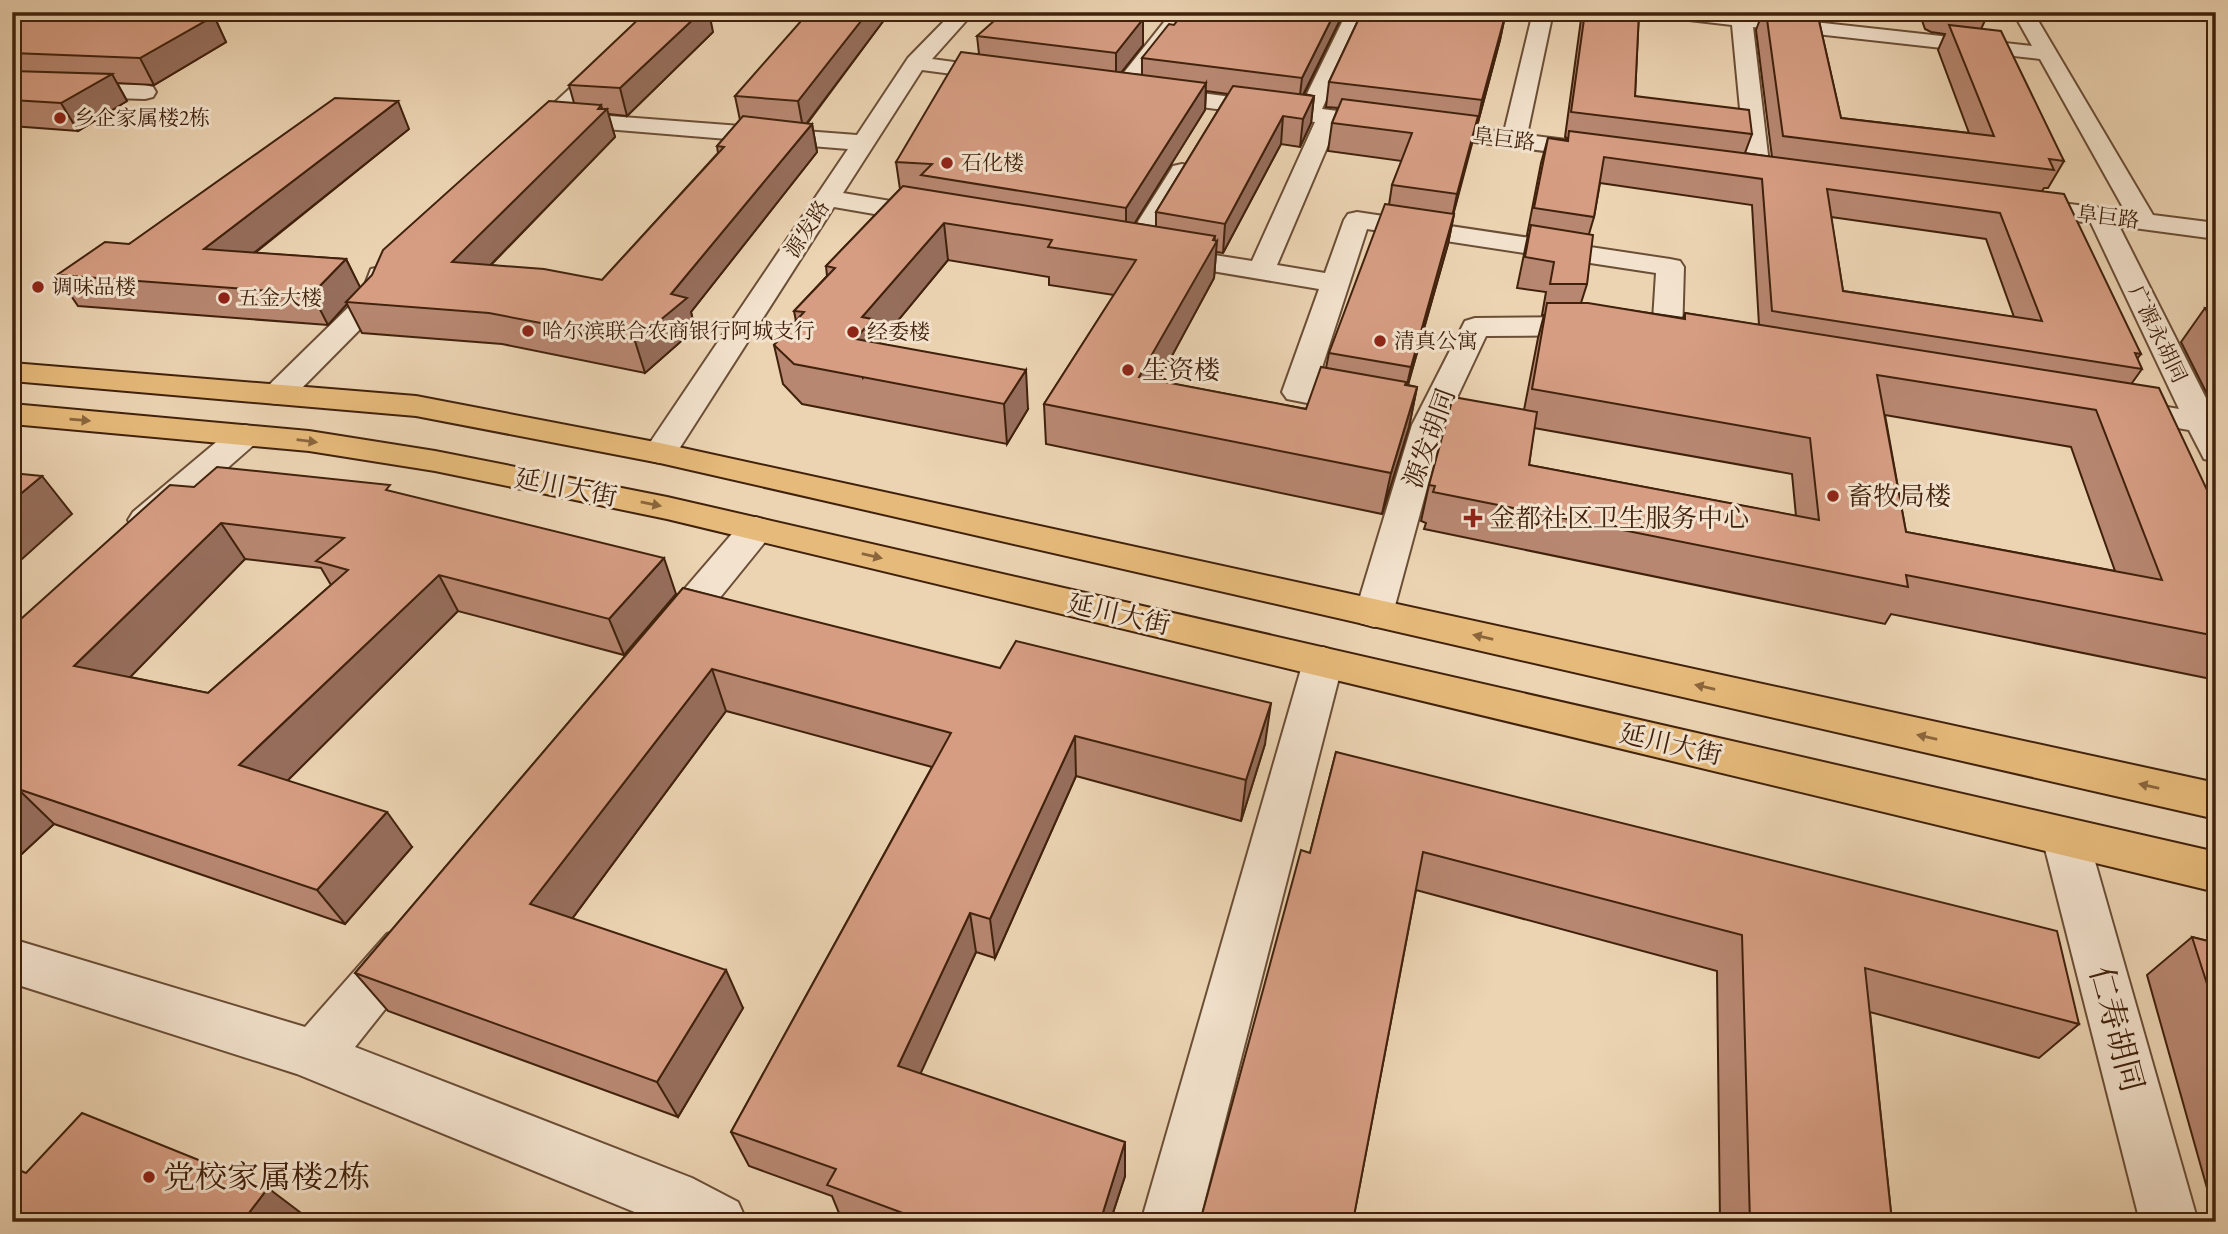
<svg xmlns="http://www.w3.org/2000/svg" width="2228" height="1234" font-family="'EB Garamond','Noto Serif SC',serif">
	<style>
		.lines { fill: none; stroke-linecap: round; stroke-linejoin: round }
		.minor-casing { stroke: #6b4e36; stroke-width: 4 }
		.major-casing { stroke: #40210c; stroke-width: 4 }
		.minor { fill: #f3e3ce; fill-rule: evenodd }
		.major { fill: #e6ba7a; fill-rule: evenodd }
		.wall { fill: #b88771; stroke: #40210c; stroke-width: 2; fill-rule: evenodd }
		.shaded-wall { fill: #966e5c; stroke: #40210c; stroke-width: 2 }
		.building { fill: #d69d83; stroke: #40210c; stroke-width: 2; fill-rule: evenodd }
		.oneway { fill: #8b663d }
		.poi-dot { fill: #8f2418; stroke: #f3e3ce; stroke-width: 2.5 }
		.labels { text-anchor: middle; stroke-width: 6; stroke-linejoin: round; paint-order: stroke }
		.far-poi-label { font-size: 21px; fill: #40210c; stroke: #f3e3ce; text-anchor: start }
		.far-street-label { font-size: 21px; fill: #40210c; stroke: #f3e3ce }
		.poi-label { font-size: 26px; fill: #40210c; stroke: #f3e3ce; text-anchor: start }
		.street-label { font-size: 26px; fill: #40210c; stroke: #f3e3ce }
		.near-street-label { font-size: 32px; fill: #40210c; stroke: #f3e3ce }
		.near-poi-label { font-size: 32px; fill: #40210c; stroke: #f3e3ce; text-anchor: start }
	</style>
	<rect width="100%" height="100%" fill="#ecd4b3"/>
	<filter id="stains"><feTurbulence type="fractalNoise" baseFrequency=".00286" numOctaves="4"/><feColorMatrix values="0 0 0 0 .2 0 0 0 0 .09 0 0 0 0 .02 0 0 0 .5 -.17"/></filter>
	<radialGradient id="worn" r=".72"><stop offset=".6" stop-color="#630" stop-opacity="0"/><stop offset="1" stop-color="#630" stop-opacity=".3"/></radialGradient>
	<g class="lines">
		<defs>
			<g id="minor">
				<path d="M652,12H674L570,113L857,135L908,58L953,12H974L932,59L1005,69L1013,70L1016,75L1013,80L1005,81L922,70L843,193L932,208L941,210L945,216L941,222L932,224L834,207L672,460L660,463L648,460L643,453L848,149L557,125L538,143H522L518,138L522,133Z"/>
				<path d="M1172,12H1192L1130,95H1114L1111,90L1114,85Z"/>
				<path d="M1347,12H1367L1322,109L1504,132L1533,12H1553L1527,135L1598,144L1606,146L1610,151L1606,156L1598,158L1337,124L1277,265L1325,273L1344,220L1348,214L1357,212L1670,259L1680,261L1684,267L1682,336L1678,342L1667,345L1656,342L1652,336L1656,273L1367,229L1316,386L1374,397L1379,404L1374,411L1363,414L1287,399L1282,392L1319,289L1164,263L1154,261L1150,255L1154,249L1164,247L1252,261L1315,122L1155,101L1147,99L1144,94L1147,89L1155,87L1301,106Z"/>
				<path d="M1662,12H1751V15L2032,46L2013,12H2033L2153,215L2216,223V239L2119,226L2216,418V462L2204,459L2189,430L2109,416L2104,409L2109,402L2120,399L2179,409L2091,223L2022,214L2013,211L2009,206L2013,201L2022,198L2125,211L2040,59L1753,27L1770,172L1767,177L1758,179L1749,177L1746,172L1732,25L1672,18Z"/>
				<path d="M12,81L145,85L153,87L156,92L153,97L145,99L12,95Z"/>
				<path d="M1182,164L1191,166L1194,171L1148,250L1144,256L1134,258L1124,256L1120,250L1170,171L1173,166Z"/>
				<path d="M381,267L391,269L395,275L385,304L288,402L277,404L266,402L261,395L266,388L361,295L371,269Z"/>
				<path d="M1594,317L1604,320L1609,326L1604,332L1594,335L1486,336L1444,425L1393,613L1388,623L1374,627L1360,623L1355,613L1412,425L1465,321L1475,318Z"/>
				<path d="M245,425L257,428L261,435L257,442L159,528L146,532L133,528L128,520L133,512L233,428Z"/>
				<path d="M756,517L769,521L774,529L769,537L684,642L670,646L656,642L651,632L656,622L743,521Z"/>
				<path d="M1323,647L1337,652L1343,662L1199,1222H1141L1303,662L1309,652Z"/>
				<path d="M2065,818L2081,824L2088,837L2198,1222H2140L2042,837L2049,824Z"/>
				<path d="M404,927L421,934L428,949L421,964L355,1047L692,1178L738,1202L747,1222H659L297,1074L12,983V939L305,1027L387,934Z"/>
			</g>
			<g id="major">
				<path d="M12,363L416,396L660,443L2216,783V819L660,463L416,416L12,381Z"/>
				<path d="M12,404L309,431L435,451L667,497L2216,852V892L667,519L435,471L309,451L12,424Z"/>
			</g>
		</defs>
		<use href="#minor" class="minor-casing"/>
		<use href="#major" class="major-casing"/>
		<use href="#minor" class="minor"/>
		<use href="#major" class="major"/>
	</g>
	<g class="wall">
		<path d="M12,12L214,16L226,42L154,85L117,83L127,101L78,131L12,126Z"/>
		<path d="M890,12L807,124H812L817,152L691,312L695,329L645,373L502,344L362,333L347,304L328,325L78,306L57,275L129,244L409,129L255,253L346,259L360,288L574,103L569,85L713,32L627,116L608,114L615,137L491,265L602,280L718,153L717,146L740,120L735,96Z"/>
		<path d="M1184,12H1344L1304,94L1314,96L1311,123L1300,147L1281,144L1223,253L1216,252L1214,278L1158,381L1306,409L1326,368L1329,353L1389,205L1392,185L1402,161L1328,151L1332,123L1338,108L1326,107L1329,82L1362,12H1491V15L1505,16L1500,40L1477,126H1476L1453,214H1454L1448,244L1408,385L1417,387L1409,427L1382,514L1046,444L1044,404L1114,295L1049,285V277L948,260L879,343L1028,409L1007,444L802,404L783,384L774,345L796,321L794,311L827,276L826,266L900,189L896,162L979,54L977,36L1143,19V45L1121,73L1142,75V58L1174,25ZM1206,91L1228,94L1156,212V227L1134,223L1205,110Z"/>
		<path d="M1582,12H1639L1635,96L1752,134L1745,153L1772,157L1756,30L1762,14L1755,12H1817L1841,118L1969,133L1938,50L1945,34L1931,32L1925,29L1919,12H1989L1981,29L2064,161L2048,188H2044L2042,191L2141,354L2137,359L2142,369L2132,383L2216,509V680L1891,614L1885,624L1424,529L1426,523L1421,521L1429,485L1524,410L1538,338L1544,315H1542L1546,292L1517,288L1528,235H1527L1541,163L1548,138L1566,140L1567,138L1565,137ZM1600,183L1752,205L1759,325L1685,313L1683,318L1581,303L1587,284L1589,234L1594,217ZM1831,217L1986,239L2014,317L1843,291ZM1885,415L2071,447L2115,571L1906,532ZM1534,428L1792,474L1796,516L1529,465Z"/>
		<path d="M2205,308L2216,309V412L2181,342Z"/>
		<path d="M194,487L393,492L676,594L624,655L458,611L287,781L412,847L345,924L54,824L12,863V627ZM245,559L321,568L331,585L208,693L130,677Z"/>
		<path d="M683,588L1265,744L1241,821L1076,776L995,958L976,952L920,1073L1125,1176L1110,1222H853L841,1218L832,1196L749,1166L731,1132L932,767L726,711L572,919L743,1008L678,1117L388,1011L355,973Z"/>
		<path d="M1336,752L2079,1024L2039,1058L1870,1012L1892,1222H1720L1717,971L1416,890L1353,1221L1200,1222L1310,853Z"/>
		<path d="M2192,937L2216,943V1220L2147,975Z"/>
	</g>
	<g class="shaded-wall">
		<path d="M701,12H709L713,32L627,116L620,88Z"/>
		<path d="M868,12H890L803,128L798,101Z"/>
		<path d="M1335,12H1344L1299,103L1302,78Z"/>
		<path d="M214,16L226,42L154,85L140,58Z"/>
		<path d="M1505,16L1500,40L1477,126L1482,100Z"/>
		<path d="M1143,19V45L1116,79V53Z"/>
		<path d="M112,74L127,101L78,131L61,103Z"/>
		<path d="M1206,83L1205,110L1126,237V208Z"/>
		<path d="M1314,96L1311,123L1300,147L1303,119Z"/>
		<path d="M398,101L409,129L221,279L204,249Z"/>
		<path d="M601,105L603,112L607,109L615,137L464,292L452,262Z"/>
		<path d="M1283,116L1281,144L1223,253L1225,224Z"/>
		<path d="M1478,116L1472,144L1451,223L1457,194Z"/>
		<path d="M812,124L817,152L691,312L695,329L645,373L635,341L671,294Z"/>
		<path d="M1454,214L1448,244L1404,398L1411,367Z"/>
		<path d="M944,223L948,260L877,346L879,358L863,378L856,339L862,317Z"/>
		<path d="M1215,236L1214,245L1217,241L1214,278L1139,417V377Z"/>
		<path d="M346,259L361,289L346,302L347,304L328,325L312,294Z"/>
		<path d="M1026,370L1028,409L1007,444L1004,404Z"/>
		<path d="M1417,387L1409,427L1382,514L1391,473Z"/>
		<path d="M42,476L72,514L12,568V501Z"/>
		<path d="M221,523L245,559L106,702L74,666Z"/>
		<path d="M664,558L676,594L624,655L609,619Z"/>
		<path d="M439,575L458,611L267,801L239,765Z"/>
		<path d="M712,669L726,711L554,943L530,904Z"/>
		<path d="M1271,703L1265,744L1241,821L1246,780Z"/>
		<path d="M1075,736L1076,776L995,958L990,919Z"/>
		<path d="M18,789L54,824L12,863V794Z"/>
		<path d="M387,812L412,847L345,924L317,890Z"/>
		<path d="M970,913L976,952L908,1101L898,1066Z"/>
		<path d="M726,970L743,1008L678,1117L657,1082Z"/>
		<path d="M1125,1142V1176L1110,1222H1100Z"/>
		<path d="M268,1188L301,1213L295,1222H242Z"/>
	</g>
	<g class="building">
		<path d="M12,12H130L214,16L140,58L12,53Z"/>
		<path d="M646,12H701L620,88L569,85Z"/>
		<path d="M809,12H868L798,101L735,96Z"/>
		<path d="M1004,12H1085L1143,19L1116,53L977,36Z"/>
		<path d="M1184,12H1335L1302,78L1142,58L1169,24L1174,25Z"/>
		<path d="M1362,12H1490L1489,15L1505,16L1482,100L1329,82Z"/>
		<path d="M1585,12H1639L1635,96L1749,110L1752,134L1571,112Z"/>
		<path d="M1766,12H1817L1841,118L1994,136L1949,25L2001,31L2064,161L2049,159L2054,170L1783,136Z"/>
		<path d="M961,52L1206,83L1126,208L921,175L932,164L896,162Z"/>
		<path d="M12,71L112,74L61,103L12,100Z"/>
		<path d="M1233,86L1314,96L1303,119L1283,116L1225,224L1156,212Z"/>
		<path d="M335,98L398,101L204,249L346,259L312,294L57,275L105,242L129,244Z"/>
		<path d="M1342,99L1478,116L1457,194L1392,185L1412,133L1332,123Z"/>
		<path d="M549,101L601,105L598,109H607L452,262L544,269L602,280L724,147L717,146L743,116L812,124L671,294L687,298L635,341L489,313L346,302L372,275L383,250Z"/>
		<path d="M1569,131L2064,194L2141,354L2135,353L2142,369L1772,311L1762,179L1604,157L1594,217L1534,208L1548,138L1568,141ZM1827,189L2000,213L2042,321L1843,291Z"/>
		<path d="M903,186L1215,236L1213,240L1217,241L1139,377L1306,409L1321,367L1406,382L1405,385L1417,387L1391,473L1044,404L1136,260L1048,247L1052,240L944,223L862,317L872,319L856,339L1026,370L1004,404L794,364L774,345L804,312L794,311L835,268L826,266Z"/>
		<path d="M1385,204L1454,214L1411,367L1329,353Z"/>
		<path d="M1531,225L1593,235L1587,284H1550L1554,262L1525,257Z"/>
		<path d="M1547,303H1588L1685,319V313L2159,388L2216,509V636L1906,575L1908,587L1433,492L1435,486L1429,485L1453,397L1537,412L1529,465L1819,520L1810,438L1532,389ZM1877,375L2096,410L2162,580L1906,532Z"/>
		<path d="M2205,308L2216,309V327Z"/>
		<path d="M217,467L390,485L386,490L664,558L609,619L439,575L239,765L387,812L317,890L18,789L12,794V627L170,485L194,487ZM221,523L344,538L316,561L348,570L208,693L74,666Z"/>
		<path d="M12,473L42,476L12,501Z"/>
		<path d="M683,588L1000,668L1016,641L1271,703L1246,780L1075,736L990,919L970,913L898,1066L1125,1142L1100,1222H927L827,1185L836,1169L731,1132L951,733L712,669L530,904L726,970L657,1082L355,973Z"/>
		<path d="M1336,752L2057,931L2079,1024L1865,968L1892,1222H1750L1742,935L1423,852L1353,1221L1356,1222H1200L1301,850L1310,853Z"/>
		<path d="M2192,937L2216,943V1012Z"/>
		<path d="M82,1113L268,1188L242,1222H12V1167L26,1173Z"/>
	</g>
	<defs><path id="oneway-solid" d="M-6-.8H1V-3.2L6.5 0L1 3.2V.8H-6Z" transform="scale(1.75)"/></defs>
	<g class="oneway">
		<use href="#oneway-solid" transform="translate(80 420) rotate(5)"/>
		<use href="#oneway-solid" transform="translate(307 441) rotate(7)"/>
		<use href="#oneway-solid" transform="translate(651 504) rotate(11)"/>
		<use href="#oneway-solid" transform="translate(872 556) rotate(13)"/>
		<use href="#oneway-solid" transform="translate(1483 637) rotate(-167)"/>
		<use href="#oneway-solid" transform="translate(1705 687) rotate(-167)"/>
		<use href="#oneway-solid" transform="translate(1927 737) rotate(-167)"/>
		<use href="#oneway-solid" transform="translate(2149 786) rotate(-167)"/>
	</g>
	<g class="poi-dot">
		<circle cx="60" cy="118" r="7"/>
		<circle cx="947" cy="163" r="7"/>
		<circle cx="38" cy="287" r="7"/>
		<circle cx="224" cy="298" r="7"/>
		<circle cx="528" cy="331" r="7"/>
		<circle cx="853" cy="332" r="7"/>
		<circle cx="1380" cy="341" r="7"/>
		<circle cx="1128" cy="370" r="7"/>
		<circle cx="1833" cy="496" r="7"/>
		<path d="M1469.5 507.5h7v7h7v7h-7v7h-7v-7h-7v-7h7z"/>
		<circle cx="149" cy="1177" r="7"/>
	</g>
	<g class="labels">
		<g class="far-poi-label">
			<text x="74" y="125">乡企家属楼2栋</text>
			<text x="961" y="170">石化楼</text>
			<text x="52" y="294">调味品楼</text>
			<text x="238" y="305">五金大楼</text>
			<text x="542" y="338">哈尔滨联合农商银行阿城支行</text>
			<text x="867" y="339">经委楼</text>
			<text x="1394" y="348">清真公寓</text>
		</g>
		<g class="far-street-label">
			<text transform="translate(1504 139) rotate(7)" y="7">阜巨路</text>
			<text transform="translate(2108 217) rotate(7)" y="7">阜巨路</text>
			<text transform="translate(807 229) rotate(-57)" y="7">源发路</text>
			<text transform="translate(2158 334) rotate(64)" y="7">广源永胡同</text>
		</g>
		<g class="poi-label">
			<text x="1142" y="379">生资楼</text>
			<text x="1847" y="505">畜牧局楼</text>
			<text x="1489" y="527">金都社区卫生服务中心</text>
		</g>
		<g class="street-label">
			<text transform="translate(1429 438) rotate(-70)" y="9">源发胡同</text>
			<text transform="translate(566 487) rotate(11)" y="9">延川大街</text>
			<text transform="translate(1119 614) rotate(13)" y="9">延川大街</text>
			<text transform="translate(1671 744) rotate(13)" y="9">延川大街</text>
		</g>
		<g class="near-street-label">
			<text transform="translate(2117 1029) rotate(75)" y="11">仁寿胡同</text>
		</g>
		<g class="near-poi-label">
			<text x="163" y="1188">党校家属楼2栋</text>
		</g>
	</g>
	<rect width="2228" height="1234" fill="none" stroke="#ecd4b3" stroke-width="42"/>
	<rect x="14" y="14" width="2200" height="1206" fill="none" stroke="#40210c" stroke-width="3.5"/>
	<rect x="21" y="21" width="2186" height="1192" fill="none" stroke="#40210c" stroke-width="2"/>
	<rect width="100%" height="100%" filter="url(#stains)"/>
	<rect width="100%" height="100%" fill="url(#worn)"/>
</svg>
